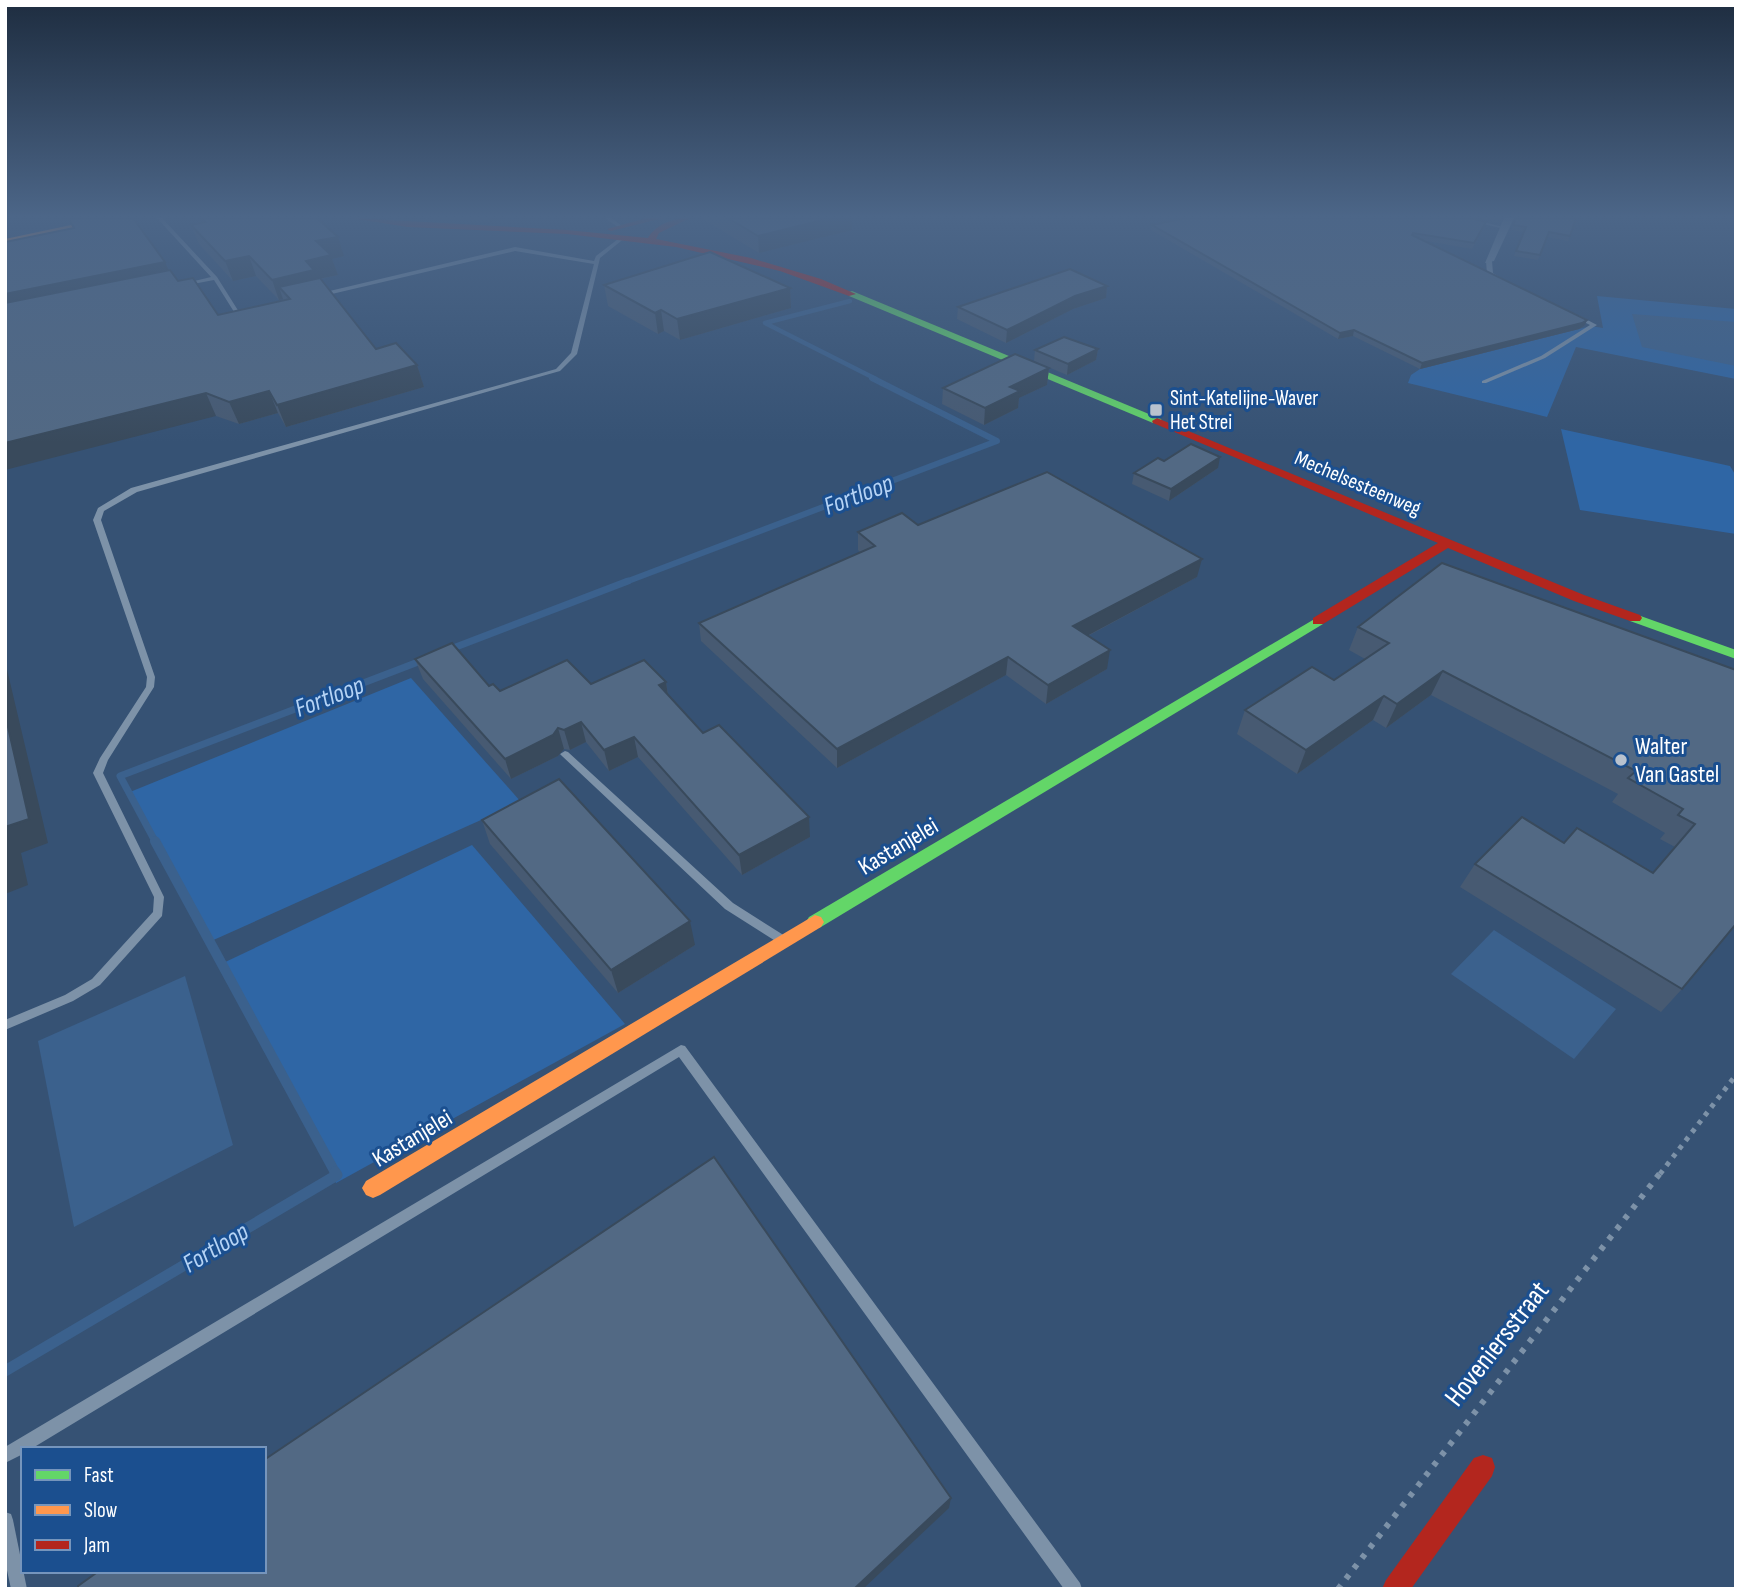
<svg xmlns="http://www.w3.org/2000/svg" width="1741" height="1594" font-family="'Sofia Sans Condensed',sans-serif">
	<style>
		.green { fill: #2f66a5 }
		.water { fill: #3b618d }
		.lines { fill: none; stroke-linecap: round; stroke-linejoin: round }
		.stream-far4 { stroke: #3b618d; stroke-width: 4.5 }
		.stream-far3 { stroke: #3b618d; stroke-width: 6 }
		.stream-far2 { stroke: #3b618d; stroke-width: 7 }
		.stream-far1 { stroke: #3b618d; stroke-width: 10 }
		.stream { stroke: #3b618d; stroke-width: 11 }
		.path-far1 { stroke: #7d92a8; stroke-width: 5; stroke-dasharray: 4.5 6; stroke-linecap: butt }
		.path { stroke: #7d92a8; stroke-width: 6; stroke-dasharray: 5 8; stroke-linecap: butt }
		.lane { fill: #7d92a8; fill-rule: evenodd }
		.street { fill: #7d92a8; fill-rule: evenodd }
		.fast { fill: #63d668; fill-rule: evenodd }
		.slow { fill: #ff974d; fill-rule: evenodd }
		.jam { fill: #b3261e; fill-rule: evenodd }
		.wall { fill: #475a72 }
		.shaded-wall { fill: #394a5c }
		.building { fill: #526984; stroke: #394a5c; stroke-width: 2 }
		.poi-dot { fill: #b9c2ce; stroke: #1b4f8f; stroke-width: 2.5 }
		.labels { text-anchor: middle; stroke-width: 6; stroke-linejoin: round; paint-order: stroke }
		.far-poi-label { font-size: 21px; fill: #fff; stroke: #1b4f8f; text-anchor: start }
		.far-street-label { font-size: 21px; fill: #fff; stroke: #1b4f8f }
		.poi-label { font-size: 24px; fill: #fff; stroke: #1b4f8f; text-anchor: start }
		.street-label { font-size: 24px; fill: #fff; stroke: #1b4f8f }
		.water-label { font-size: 26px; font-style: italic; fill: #b5d3f5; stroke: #1b4f8f }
		.near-street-label { font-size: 28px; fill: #fff; stroke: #1b4f8f }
	</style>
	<rect width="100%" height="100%" fill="#365274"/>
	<g class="green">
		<path d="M1597,296L1736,309V379L1576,347L1547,417L1408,383L1411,375L1420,369L1591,326L1603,328Z"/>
		<path d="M1561,429L1730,466L1736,476V534L1580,510Z"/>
		<path d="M411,678L521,802L209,942L130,792Z"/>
		<path d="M472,845L625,1024L336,1183L221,964Z"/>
	</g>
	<g class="water">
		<path d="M1632,314L1736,322V366L1642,347Z"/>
		<path d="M1494,930L1616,1009L1574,1059L1451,974Z"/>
		<path d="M185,976L233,1145L74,1227L38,1041Z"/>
	</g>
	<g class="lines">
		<path class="stream-far4" d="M850,301L765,323L876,379"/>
		<path class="stream-far3" d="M623,583L997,441L872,378"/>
		<g class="stream-far2">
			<path d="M448,650L628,581"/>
			<path d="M156,843L120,776L426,659"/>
		</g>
		<path class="stream-far1" d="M155,841L336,1174"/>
		<path class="stream" d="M5,1371L337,1175L335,1172"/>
		<path class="path-far1" d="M1660,1174L1736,1075"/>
		<path class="path" d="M1338,1589L1661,1172"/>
		<g class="lane">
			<path d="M157,218H162L217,277L239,312L248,311V313L236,315L214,280L182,286V284L211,277Z"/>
			<path d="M605,218H611L622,226L618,227Z"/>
			<path d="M1457,218H1467L1507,228L1505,229Z"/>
			<path d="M622,236L626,237L600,258L577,354L560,371L137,492L104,511L101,520L155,677L154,687L108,760L103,773L164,897L162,916L100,985L73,1001L5,1030V1020L65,995L92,979L153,912L154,897L93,773L100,758L146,687L147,677L93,520L98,508L131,488L556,369L571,353L594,264L515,251L319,297L316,295L317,294L515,247L594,261L596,256Z"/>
			<path d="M1489,259L1492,261L1493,273L1501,278V280H1497L1487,274L1486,261Z"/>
			<path d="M1574,315H1578L1597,325L1545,358L1486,383H1482V381L1541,356L1590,325L1574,317Z"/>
			<path d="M565,751L568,752L733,903L785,936L786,939L785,942L781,943L777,942L725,909L562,756L560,754Z"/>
			<path d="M681,1045L685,1046L1080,1583L1082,1589H1064L679,1057L31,1449H23V1454L5,1463V1447Z"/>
			<path d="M5,1512L11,1514L13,1520L27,1589H11L5,1561Z"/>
		</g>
		<path class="street" d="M1504,218H1514L1494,261L1485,263Z"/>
		<g class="fast">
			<path d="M852,291L1161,419L1162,421L1153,423L849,296V292Z"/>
			<path d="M1635,614L1736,650V659L1630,621L1628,618Z"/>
			<path d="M1318,617L1323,618V624L821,927L815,929L809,927L806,922L809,917Z"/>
		</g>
		<g class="slow">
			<path d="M104,218H121L5,244V239Z"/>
			<path d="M815,915L821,917L824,922L821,927L380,1195L373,1198L366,1195L362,1188L366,1181Z"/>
		</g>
		<g class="jam">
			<path d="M351,218L567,230L648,238C656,224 674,218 690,218L659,233L656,239L751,258L821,279L856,294L849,296L780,271L676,247L567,234L408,227Z"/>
			<path d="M647,218H663L611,231L607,229Z"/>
			<path d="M1157,418L1584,595L1640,615L1642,618L1640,621H1630L1574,601L1448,548L1323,624H1313V618L1438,543L1153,423L1152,421Z"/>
			<path d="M1483,1455L1492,1458L1495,1467L1492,1476L1411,1589H1382L1386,1580L1474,1458Z"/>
		</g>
	</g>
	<g class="wall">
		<path d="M422,218H502L490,222Z"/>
		<path d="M701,218H852V230L759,253Z"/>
		<path d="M1479,218H1502L1499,223Z"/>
		<path d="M69,219L168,270L178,281L218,315L283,300V299L279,300L256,276L233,281L199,244L191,225L204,222L202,219L344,256L332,259L338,275L321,279L376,349L417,365L424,387L286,427L278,413L239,424L216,416L73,228Z"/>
		<path d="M1516,219L1570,236L1568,241L1547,237L1538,260L1514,256L1524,232L1511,230Z"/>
		<path d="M1152,225L1484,227L1472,249L1421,240L1587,320L1585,325L1579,329L1420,369L1353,336L1338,339L1151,230Z"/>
		<path d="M604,285L790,288L791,308L680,340L664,331L658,334L608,306Z"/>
		<path d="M1107,286L1106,298L1073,309L1006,343L957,319L958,307Z"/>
		<path d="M1098,349L1096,360L1067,375L1034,361L1035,350Z"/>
		<path d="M1049,368L1047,385L1019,398L1018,408L984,425L942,404L943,388Z"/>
		<path d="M1164,461L1218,468L1169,501L1132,484L1134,473Z"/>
		<path d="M918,525L1197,577L1088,636L1107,669L1046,704L1006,675L837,768L701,641L699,623L860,552L858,550V532Z"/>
		<path d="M1358,627L1736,670L1682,989L1661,1012L1460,887L1475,864L1564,843L1653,873L1675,847L1660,839L1665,833L1612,802L1618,794L1431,695L1386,728L1373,720L1297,774L1237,734L1245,710L1334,680L1365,659L1349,650Z"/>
		<path d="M415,659L489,686L500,691L591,684L666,682L668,694L703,733L810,837L742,875L638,757L609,771L586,742L570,750L564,749L558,756L511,779L423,679Z"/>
		<path d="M482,820L695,945L618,993L490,844Z"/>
	</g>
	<g class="shaded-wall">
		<path d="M489,218H502L490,222Z"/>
		<path d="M830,218H852V230L759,253L758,236Z"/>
		<path d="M338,237L344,256L332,259L338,275L279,287L283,299L279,300L272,280L306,261L316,241Z"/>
		<path d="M249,256L256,276L233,281L225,261Z"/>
		<path d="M165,262L174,282L5,317V294Z"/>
		<path d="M1107,286L1106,298L1073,309L1006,343L1007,330L1075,296Z"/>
		<path d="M790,288L791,308L680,340L677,319Z"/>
		<path d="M661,310L664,331L658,334L655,313Z"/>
		<path d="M1587,320L1585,325L1579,329L1420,369L1422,363Z"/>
		<path d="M1354,330L1353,336L1338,339L1340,333Z"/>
		<path d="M1098,349L1096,360L1067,375L1068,364Z"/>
		<path d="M417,365L424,387L286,427L277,405Z"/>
		<path d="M1049,368L1047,385L1019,398L1018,408L984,425L985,408L1010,387Z"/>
		<path d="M269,391L278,413L239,424L229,402Z"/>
		<path d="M206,393L216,416L5,470V443Z"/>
		<path d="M1220,457L1218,468L1169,501L1171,489Z"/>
		<path d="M1202,559L1197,577L1070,645L1073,626Z"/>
		<path d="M1110,650L1107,669L1046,704L1048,685Z"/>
		<path d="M1008,657L1006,675L837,768V749Z"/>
		<path d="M5,661L48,843L21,853L28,885L5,894Z"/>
		<path d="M1443,671L1431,695L1386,728L1397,704Z"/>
		<path d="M666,682L669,703L659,685Z"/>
		<path d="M1384,696L1373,720L1297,774L1306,750Z"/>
		<path d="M581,722L586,742L570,750L564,730Z"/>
		<path d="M558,728L564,749L558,756L511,779L505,759Z"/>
		<path d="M634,737L638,757L609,771L604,750Z"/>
		<path d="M809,817L810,837L742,875L739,855Z"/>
		<path d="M690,921L695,945L618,993L611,970Z"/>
		<path d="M951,1498L949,1508L863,1589H854Z"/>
	</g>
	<g class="building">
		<path d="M72,218H133L165,262L5,294V242L74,228L69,219Z"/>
		<path d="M206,218H317L338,237L316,241L331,255L306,261L314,270L272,280L249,256L225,261L191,225L205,222L202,219Z"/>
		<path d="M728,218H830L758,236Z"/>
		<path d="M1185,218H1471L1486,222L1474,243L1413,233L1412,235L1587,320L1582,323L1422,363L1354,330L1340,333L1152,225Z"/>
		<path d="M1516,218H1576L1570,236L1549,232L1540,255L1516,251L1526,227L1513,225Z"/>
		<path d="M710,252L790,288L677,319L661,310L655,313L604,285Z"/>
		<path d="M1070,269L1107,286L1075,296L1007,330L958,307Z"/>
		<path d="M170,270L178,281L193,278L218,315L290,299L279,287L320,278L376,349L396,343L417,365L277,405L269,391L229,402L206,393L5,443V303Z"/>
		<path d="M1064,337L1098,349L1068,364L1035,350Z"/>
		<path d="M1015,354L1049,368L1010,387L1020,391L985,408L943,388Z"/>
		<path d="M1191,444L1220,457L1171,489L1134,473L1158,458L1164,461Z"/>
		<path d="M1047,472L1202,559L1073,626L1110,650L1048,685L1008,657L837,749L699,623L875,546L858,532L902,513L918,525Z"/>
		<path d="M1442,563L1736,670V924L1682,989L1475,864L1522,817L1564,843L1577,828L1653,873L1695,824L1678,815L1683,809L1628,778L1636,771L1443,671L1397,704L1384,696L1306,750L1245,710L1312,667L1334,680L1389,643L1358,627Z"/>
		<path d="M452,643L489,686L493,684L500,691L567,660L591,684L644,660L666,682L659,685L703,733L719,725L809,817L739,855L634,737L604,750L581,722L564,730L558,728L553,735L505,759L415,659Z"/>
		<path d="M5,714L29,819L5,827Z"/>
		<path d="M559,779L690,921L611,970L482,820Z"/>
		<path d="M714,1157L951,1498L854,1589H78V1586L99,1571H264V1460Z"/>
	</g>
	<linearGradient id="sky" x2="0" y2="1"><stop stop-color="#1e2d40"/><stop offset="0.49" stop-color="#4c6688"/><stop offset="1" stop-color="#4c6688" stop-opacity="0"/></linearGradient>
	<rect width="1741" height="442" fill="url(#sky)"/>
	<g class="poi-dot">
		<rect x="1149" y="403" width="14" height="14" rx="3.5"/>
		<circle cx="1621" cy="760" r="7"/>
	</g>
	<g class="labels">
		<g class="far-poi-label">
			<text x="1170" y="405">Sint-Katelijne-Waver<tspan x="1170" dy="24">Het Strei</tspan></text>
		</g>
		<g class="far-street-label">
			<text transform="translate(1358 483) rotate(23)" y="7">Mechelsesteenweg</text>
		</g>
		<g class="poi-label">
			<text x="1635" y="754">Walter<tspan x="1635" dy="28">Van Gastel</tspan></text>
		</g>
		<g class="street-label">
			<text transform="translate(898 846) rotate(-31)" y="8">Kastanjelei</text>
			<text transform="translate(412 1138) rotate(-31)" y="8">Kastanjelei</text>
		</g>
		<g class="water-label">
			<text transform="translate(858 494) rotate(-21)" y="9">Fortloop</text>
			<text transform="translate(329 696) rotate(-21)" y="9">Fortloop</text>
			<text transform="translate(215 1247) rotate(-31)" y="9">Fortloop</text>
		</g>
		<g class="near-street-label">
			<text transform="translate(1496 1343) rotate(-52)" y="10">Hoveniersstraat</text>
		</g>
	</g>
	<rect width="1741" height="1594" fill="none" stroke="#ffffff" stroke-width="14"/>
	<rect x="21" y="1447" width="245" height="126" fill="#1b4f8f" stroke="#7695bc" stroke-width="2"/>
	<rect x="35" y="1470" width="35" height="10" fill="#63d668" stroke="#7695bc" stroke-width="2"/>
	<text x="84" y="1482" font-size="21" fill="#ffffff">Fast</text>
	<rect x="35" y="1505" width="35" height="10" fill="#ff974d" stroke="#7695bc" stroke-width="2"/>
	<text x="84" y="1517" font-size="21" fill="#ffffff">Slow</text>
	<rect x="35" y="1540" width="35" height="10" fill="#b3261e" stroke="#7695bc" stroke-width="2"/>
	<text x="84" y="1552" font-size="21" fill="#ffffff">Jam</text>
</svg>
